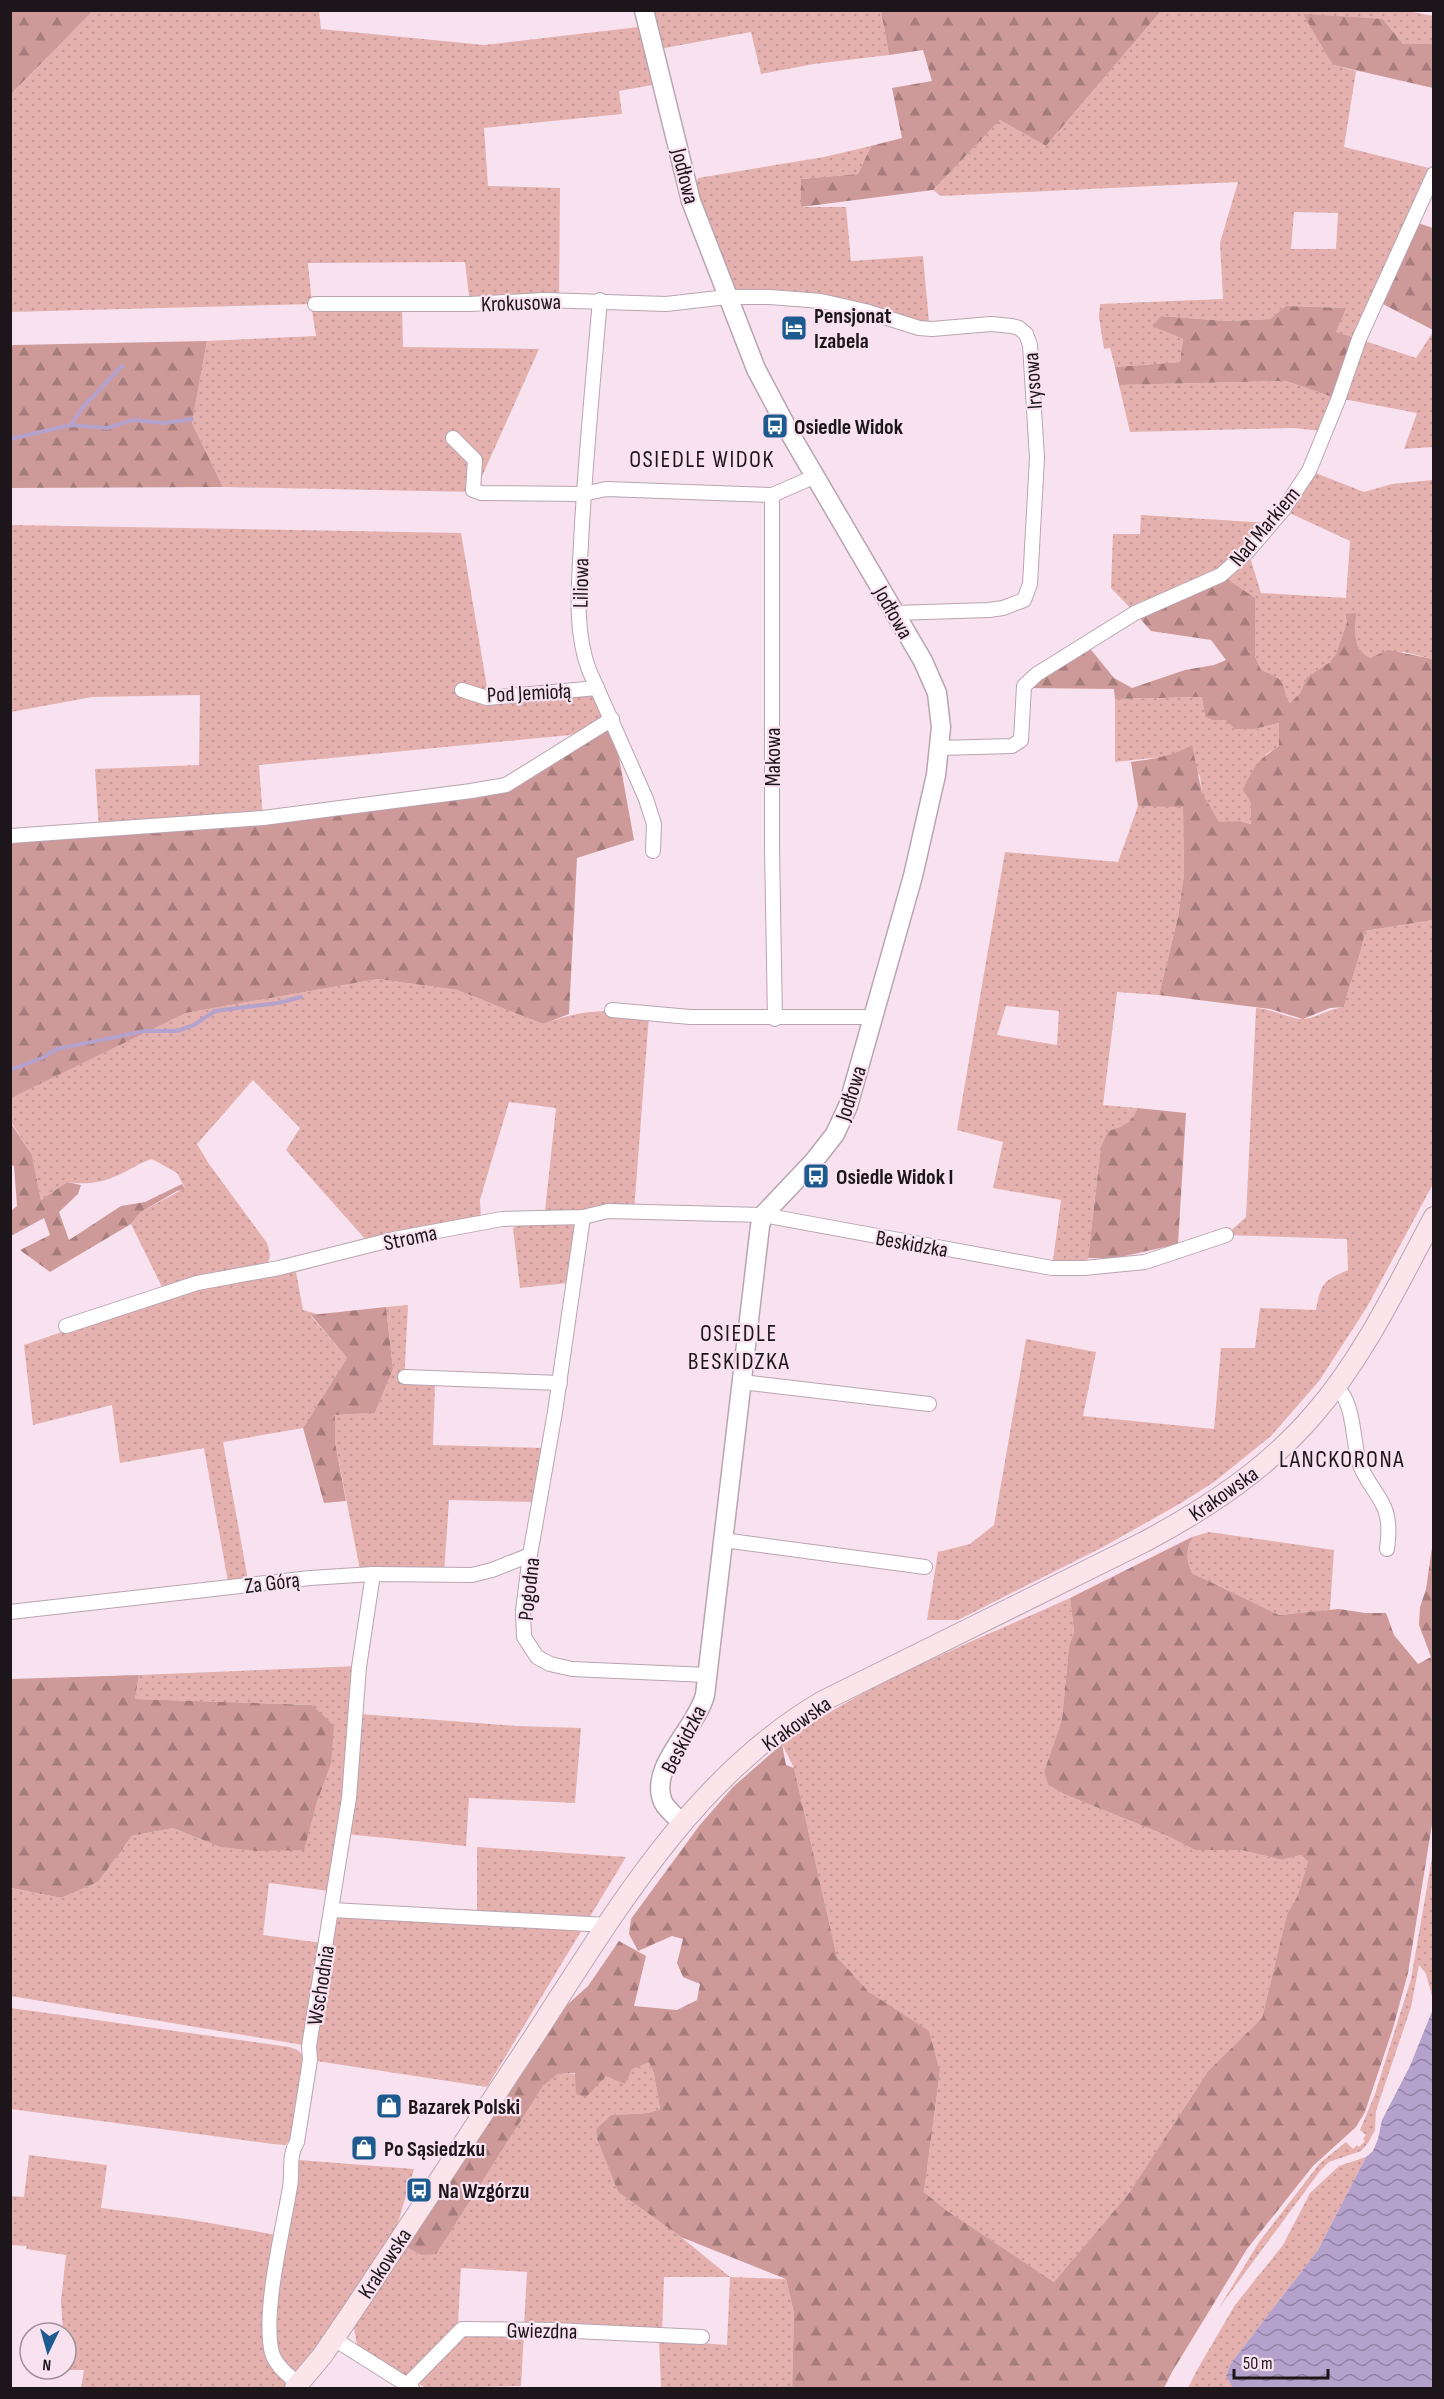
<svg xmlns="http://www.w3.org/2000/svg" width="1444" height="2399" font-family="'Sofia Sans Condensed',sans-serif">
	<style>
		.grass { fill: url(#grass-dots); fill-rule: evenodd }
		.forest { fill: url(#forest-firs) }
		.water { fill: url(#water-waves) }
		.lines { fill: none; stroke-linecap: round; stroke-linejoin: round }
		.stream { stroke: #b5a2cc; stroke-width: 4 }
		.minor-casing { stroke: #b9a4b0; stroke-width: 16 }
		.tertiary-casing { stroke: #b9a4b0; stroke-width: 21 }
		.secondary-casing { stroke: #b9a4b0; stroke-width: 22 }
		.minor { stroke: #fff; stroke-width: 14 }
		.tertiary { stroke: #fff; stroke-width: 18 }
		.secondary { stroke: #fbe5eb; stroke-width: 20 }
		.labels { text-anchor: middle; stroke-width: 4.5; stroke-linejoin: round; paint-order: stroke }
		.street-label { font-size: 22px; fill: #1c1519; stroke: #f8e2ef }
		.poi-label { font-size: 22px; font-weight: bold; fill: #1c1519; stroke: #f8e2ef; text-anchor: start }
		.neighbourhood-label { font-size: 24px; letter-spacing: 1.5px; fill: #1c1519; stroke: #f8e2ef }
	</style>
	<defs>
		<pattern id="grass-dots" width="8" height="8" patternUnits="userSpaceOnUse" patternTransform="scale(1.5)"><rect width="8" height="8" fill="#e4b1af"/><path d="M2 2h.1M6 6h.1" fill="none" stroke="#c39796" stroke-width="1.8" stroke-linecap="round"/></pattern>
		<pattern id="forest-firs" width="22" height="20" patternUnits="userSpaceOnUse" patternTransform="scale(1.5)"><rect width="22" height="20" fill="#ce9a99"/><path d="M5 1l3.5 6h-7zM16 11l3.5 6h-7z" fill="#a67c7c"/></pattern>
		<pattern id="water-waves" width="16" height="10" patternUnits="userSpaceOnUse" patternTransform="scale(1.5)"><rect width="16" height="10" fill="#b5a2cc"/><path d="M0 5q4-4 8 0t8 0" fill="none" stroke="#9283a5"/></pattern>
	</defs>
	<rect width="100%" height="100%" fill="#f8e2ef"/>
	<g class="grass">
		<path d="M1403,10L1433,16V44H1403L1383,19L1333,65L1356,71L1344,147L1433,169L1359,339L1416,358L1433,332V447L1404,449L1417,413L1343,399L1358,339L1336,332L1345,308L1286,306L1270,319L1227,321L1161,316L1153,326L1183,339L1180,362L1115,367L1110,348L1104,349L1099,317L1100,304L1223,299L1220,243L1238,182L941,196L933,190L1000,120L1046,146L1161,11ZM1294,212L1338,213L1336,249H1291Z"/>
		<path d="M93,11H319L321,29L484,45L647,26L644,11H881L889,55L814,64L761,74L751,32L654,50L663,83L619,91L622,114L484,128L488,186L560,188L559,300L470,304L465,262L308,263L312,304L402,306L403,347L539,349L475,492L223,487L192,423L207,341L316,336L311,304L11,312V94Z"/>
		<path d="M871,146L858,174L801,179V207H846L851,261L923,256L929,322L932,329L864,311L727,297L691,201L698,178L824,157Z"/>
		<path d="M1286,381L1335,398L1323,431L1293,428L1130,432L1119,385Z"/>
		<path d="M1313,472L1364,492L1392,484L1433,480V659L1404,652L1370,658C1351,647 1356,633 1356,613L1345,615L1347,622L1336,654L1330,662L1307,677L1300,693L1290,703C1284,697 1286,691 1283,684C1279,676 1268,673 1261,670L1255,656V598L1135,613L1111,588L1113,534H1140L1141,515L1269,523L1248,551L1261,593L1346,598L1350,541L1283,510Z"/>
		<path d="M11,525L461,533L488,693L594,683L612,719L570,735L259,765L263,818L99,830L95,769L199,765L200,695L92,697L11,712Z"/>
		<path d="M1202,697L1205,717L1212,720H1226L1254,729L1279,723V746L1266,754L1251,803L1252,824L1240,821L1219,823L1202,794L1200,776L1180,752L1162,757L1115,762V699Z"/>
		<path d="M1138,806H1183L1184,874L1178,917L1159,995L1117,992L1103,1105L1137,1108C1133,1123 1121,1127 1108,1131L1101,1146L1088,1258L1084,1268H1052L1061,1200L993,1188L1003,1142L957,1130L1005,852L1118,862ZM1006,1006L1059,1011L1057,1045L997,1035Z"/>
		<path d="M1433,920V1184L1367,1307L1319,1381L1271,1436L1214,1482L1181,1503L1103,1547L958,1620H927L938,1552L970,1544L994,1525L1026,1339L1096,1352L1083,1416L1214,1429L1221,1348H1255L1260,1308L1316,1310C1321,1283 1323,1281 1348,1270L1347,1239L1226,1235L1246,1217L1256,1008C1272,1009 1290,1019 1302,1019C1311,1020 1331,1008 1344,1007C1350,981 1361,957 1365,931Z"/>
		<path d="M378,979L457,990L543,1024C583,1009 607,1009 649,1015L634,1211L583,1217L545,1211L556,1108L509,1102L480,1200L481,1219L366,1240L286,1150L300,1128L253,1080L197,1144L209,1164L267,1243C270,1253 272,1258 265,1266L163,1289L131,1224L141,1212L185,1188L177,1173L152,1159C138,1163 129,1171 116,1176C101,1183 83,1185 67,1182L41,1200L32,1155L11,1122L10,1098L186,1013Z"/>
		<path d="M568,1222L578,1225L571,1246L568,1283L520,1288L513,1228L520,1224Z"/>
		<path d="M307,1264L311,1268L296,1272L303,1310L317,1314L311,1316L347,1358L303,1428L223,1442L248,1580L228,1582L204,1448L120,1463L112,1405L33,1425L24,1345L196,1286Z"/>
		<path d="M408,1305L404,1384L435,1385L433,1445L543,1448L534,1502L449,1500L444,1575H361L335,1442V1415L375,1413L393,1369L386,1307Z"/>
		<path d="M1209,1532L1334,1550L1330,1610L1279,1615L1192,1573C1186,1559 1186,1551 1192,1537Z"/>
		<path d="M1070,1598L1074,1632L1069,1646L1062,1719L1044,1772L1048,1785L1066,1795L1163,1834L1195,1850H1241L1282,1860L1301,1855L1308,1862L1297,1897L1287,1914L1262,2018L1208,2071L1129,2193L1054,2282L946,2211L924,2192L940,2071L929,2032L869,1992L837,1957L794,1768L782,1744C866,1682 975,1641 1070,1598Z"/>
		<path d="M358,1666L350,1760L329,1891L269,1883L263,1935L322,1943L335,1903L477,1910V1847L626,1857L487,2087L310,2060L309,2046L11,1996L10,1888L61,1898L98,1882L132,1836L173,1828L220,1847L316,1805L331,1764L312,1705L135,1699L139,1675Z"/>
		<path d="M360,1714L517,1726L581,1728L575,1803L469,1798L466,1846L345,1834Z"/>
		<path d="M1433,1852V1999L1426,1974L1419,1965L1411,2007L1376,2111L1375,2130L1368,2143L1361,2151L1329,2162L1320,2171L1219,2308L1259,2242L1320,2163L1346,2142L1353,2149L1357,2145L1359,2147L1365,2141L1363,2139L1366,2135L1360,2130L1375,2094L1411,1979Z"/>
		<path d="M11,2008L289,2047C299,2050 303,2052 304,2063L292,2137L285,2145L273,2144L11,2109Z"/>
		<path d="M649,2062L654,2074L660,2109L648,2113L611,2115L596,2129L597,2139L618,2192L681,2237L730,2277L786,2279L794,2313L792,2388H661L659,2340L727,2345L730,2277H664L662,2332L524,2326L527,2272L461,2268L458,2323L410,2375L405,2376L357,2345L354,2328L406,2247L421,2255L481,2183L543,2086L558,2073L606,2076Z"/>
		<path d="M29,2155L107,2165L101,2208L187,2219L282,2236H284L299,2160L414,2169L397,2226L295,2388H81L84,2370H65L66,2333H63L61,2301L66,2255L26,2249L27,2246L11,2245L10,2196L24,2197Z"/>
		<path d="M1366,2157L1318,2250L1231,2363L1226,2376L1233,2388H1188L1197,2370L1235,2305L1283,2245L1310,2193L1339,2166Z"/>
		<path d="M524,2333L521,2386L426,2388L415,2382L461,2334Z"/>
	</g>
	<g class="forest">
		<path d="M11,10L93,11L11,94L10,11Z"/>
		<path d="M881,11V10L1161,11L1046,146L1000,120L933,190L801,207V179L858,174L871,146L902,138L892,88L932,81L923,50L889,55Z"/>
		<path d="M1303,14L1383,19L1403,44H1433V88L1333,65Z"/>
		<path d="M1418,223L1433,228V330L1377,301Z"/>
		<path d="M1286,306L1346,308L1336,332L1359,339L1335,398L1286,381L1119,385L1115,367L1180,362L1183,339L1152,326L1161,316L1227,321L1270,319Z"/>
		<path d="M207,341L192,423L223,487L11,488L10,347L13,345Z"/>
		<path d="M1221,575L1255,598V656L1261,670C1268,673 1279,676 1283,684C1286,691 1284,696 1290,703L1300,693L1307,677L1330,662L1336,654L1347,622L1345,614L1356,613C1356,632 1351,647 1370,658L1388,650L1433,659V920L1365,931C1361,957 1350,981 1344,1007L1330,1008L1303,1019L1270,1009L1159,995L1178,917L1184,874L1183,807L1138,806L1131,762C1153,759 1173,756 1192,745L1202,793L1219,822L1240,821L1251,824V803L1243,790C1252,768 1260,758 1279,746V723L1254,729H1235L1226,720H1212L1205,717L1202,697L1115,699L1114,689L1027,688L1088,646L1114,678L1132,688L1185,670L1214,665L1226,660L1211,640L1151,631L1135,613Z"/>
		<path d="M612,719L634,840L577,858L569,1014L543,1024L457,990L378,979L186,1013L11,1098V836L207,822L506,785Z"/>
		<path d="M1137,1108L1186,1113L1178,1244L1116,1258H1088L1101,1146L1108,1131C1121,1127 1133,1123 1137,1108Z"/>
		<path d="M10,1122L32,1155L41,1200L67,1182L81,1185L78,1194L59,1212L69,1240L121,1206L145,1202L182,1184L185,1189L177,1191L141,1212L131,1224L50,1272L20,1250L50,1235L44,1218L11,1236V1211L17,1206L14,1166L11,1165Z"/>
		<path d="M386,1307L393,1369L375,1413L335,1415V1442L346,1501L324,1503L303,1428L347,1358L311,1315Z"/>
		<path d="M1192,1537C1186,1551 1186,1559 1192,1573L1279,1615L1339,1609L1365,1613H1386L1394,1635L1418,1664L1431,1657L1419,1625L1420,1607L1426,1589L1433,1541V1818L1408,1973L1393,2028L1365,2112L1356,2127L1313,2166L1247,2249L1172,2372L1164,2388H792L794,2313L786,2279L681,2237L618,2192L597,2139L596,2129L611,2115L648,2113L660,2109L654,2074L649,2062L632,2069L625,2084L606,2076L586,2097L576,2094L575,2073L558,2074L543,2086L436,2254L421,2255L406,2247L558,2013L588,1986L619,1941L646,1956L634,2006L677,2010L697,2000L700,1984L683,1977L677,1963L683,1939L672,1936L638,1951L629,1934L631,1919L699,1826L733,1787L782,1744L786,1765L794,1768L837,1957L869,1992L929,2031L940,2071L924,2192L947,2211L1054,2282L1129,2193L1208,2071L1262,2018L1287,1914L1297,1897L1308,1862L1301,1855L1282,1860L1241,1850H1195L1163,1834L1066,1795L1048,1785L1044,1772L1062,1719L1069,1646L1074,1632L1070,1598Z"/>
		<path d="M139,1675L135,1699L312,1705L334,1726L331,1764L316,1805L304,1850L258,1851L220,1847L173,1828L132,1836L98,1882L61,1898L11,1888V1679Z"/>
	</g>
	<path class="water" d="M1433,2009V2388H1233L1226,2376L1231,2363L1318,2250L1366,2157L1373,2151L1378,2139L1382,2120L1410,2066Z"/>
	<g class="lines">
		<g class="stream">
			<path d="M71,425L82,408L122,366"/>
			<path d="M10,439L71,425L107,428L133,420L164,423L192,419"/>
			<path d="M10,1070L42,1058L57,1049L145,1031H177L194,1025L215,1011L278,1003L301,997"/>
		</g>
		<defs>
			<g id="minor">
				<path d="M600,300C593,381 585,462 581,543C579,585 574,630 589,670L646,799L654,824L653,851"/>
				<path d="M315,304H470L544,300L666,304L727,297H770L821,301L865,311L919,328L932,329L991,324L1012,326L1019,328L1026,334L1030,345L1037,458L1030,584L1024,600L1003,608L989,610L894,613"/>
				<path d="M453,438L475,460L473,490L481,493L583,494L606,489L772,495L816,476"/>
				<path d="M772,495V848L775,1019"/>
				<path d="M462,690L487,698L597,688"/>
				<path d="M940,748L1012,746L1021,740L1024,686L1037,674L1135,613L1221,575L1248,551L1283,510L1309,471L1338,400L1359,339L1434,174"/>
				<path d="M10,836L263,818L471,791L506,785L612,719"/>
				<path d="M612,1010L690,1017H873"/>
				<path d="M583,1217L555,1412L530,1555L523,1611L524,1637L537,1657L550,1664L572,1669L707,1675"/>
				<path d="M66,1326L197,1283L279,1268L394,1239L502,1219L583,1217L608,1211L763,1215L1052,1268H1084L1145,1262L1226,1235"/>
				<path d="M405,1377L560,1383"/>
				<path d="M742,1382L929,1404"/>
				<path d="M1336,1386C1355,1404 1352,1438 1359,1462C1364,1479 1377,1491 1384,1507C1390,1520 1389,1535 1387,1549"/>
				<path d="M723,1540L925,1567"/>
				<path d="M10,1612L310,1578L373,1574L472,1575L492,1570L530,1555"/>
				<path d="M332,1910L607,1925"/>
				<path d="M334,2339L412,2388"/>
				<path d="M299,2384C289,2376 276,2366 272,2353C262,2313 283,2230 290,2187C293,2171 288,2156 297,2142L310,2060L309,2046L349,1798L359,1667L373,1574"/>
				<path d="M407,2385L462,2329L553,2330L702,2337"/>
			</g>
			<path id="tertiary" d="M644,10L691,201L756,369L792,437L923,661L937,693L941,727L936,775L913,876L848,1106L835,1134L814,1161L763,1215L760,1226L705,1695C696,1729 648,1767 663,1802C667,1810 676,1817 683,1823"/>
			<path id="secondary" d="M295,2388L322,2356L352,2312C413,2219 474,2127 535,2035C615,1912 693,1777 823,1701L1144,1542C1208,1508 1268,1468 1315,1413C1365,1355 1398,1284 1434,1217"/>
		</defs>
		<use href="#minor" class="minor-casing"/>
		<use href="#tertiary" class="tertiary-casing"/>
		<use href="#secondary" class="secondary-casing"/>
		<use href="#minor" class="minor"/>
		<use href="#tertiary" class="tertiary"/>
		<use href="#secondary" class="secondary"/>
	</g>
	<defs>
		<symbol id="hotel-square" viewBox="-11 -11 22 22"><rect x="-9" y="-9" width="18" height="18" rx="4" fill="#1d5a90" stroke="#f8e2ef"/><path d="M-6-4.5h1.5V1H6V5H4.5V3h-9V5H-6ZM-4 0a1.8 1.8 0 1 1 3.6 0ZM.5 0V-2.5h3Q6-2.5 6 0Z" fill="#fff"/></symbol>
		<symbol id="bus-square" viewBox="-11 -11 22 22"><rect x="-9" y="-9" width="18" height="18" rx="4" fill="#1d5a90" stroke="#f8e2ef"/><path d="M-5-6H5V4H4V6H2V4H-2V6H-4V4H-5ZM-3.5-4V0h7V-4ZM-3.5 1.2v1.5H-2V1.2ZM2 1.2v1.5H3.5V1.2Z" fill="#fff"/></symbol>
		<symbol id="shop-square" viewBox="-11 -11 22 22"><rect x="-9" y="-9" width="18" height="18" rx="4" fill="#1d5a90" stroke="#f8e2ef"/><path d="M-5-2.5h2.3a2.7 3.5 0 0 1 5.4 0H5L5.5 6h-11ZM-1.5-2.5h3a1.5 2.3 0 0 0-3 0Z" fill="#fff"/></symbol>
	</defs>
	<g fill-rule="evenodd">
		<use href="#hotel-square" x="779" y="313" width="30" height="30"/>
		<use href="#bus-square" x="760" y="411" width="30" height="30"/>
		<use href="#bus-square" x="801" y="1161" width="30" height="30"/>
		<use href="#shop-square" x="374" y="2091" width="30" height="30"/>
		<use href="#shop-square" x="349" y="2133" width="30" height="30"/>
		<use href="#bus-square" x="404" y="2175" width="30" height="30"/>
	</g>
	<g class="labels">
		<g class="street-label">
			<text transform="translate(686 176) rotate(76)" y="8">Jodłowa</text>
			<text transform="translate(521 302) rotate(-2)" y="8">Krokusowa</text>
			<text transform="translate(1032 381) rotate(-94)" y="8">Irysowa</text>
			<text transform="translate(1264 526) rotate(-50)" y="8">Nad Markiem</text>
			<text transform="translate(580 583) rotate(-89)" y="8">Liliowa</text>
			<text transform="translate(894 612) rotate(60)" y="8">Jodłowa</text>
			<text transform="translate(529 692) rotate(-3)" y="8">Pod Jemiołą</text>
			<text transform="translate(772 757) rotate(-90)" y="8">Makowa</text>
			<text transform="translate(850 1093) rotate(-72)" y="8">Jodłowa</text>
			<text transform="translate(410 1237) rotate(-12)" y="8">Stroma</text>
			<text transform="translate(912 1243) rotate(10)" y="8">Beskidzka</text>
			<text transform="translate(1223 1493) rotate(-35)" y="8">Krakowska</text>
			<text transform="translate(272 1582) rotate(-7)" y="8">Za Górą</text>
			<text transform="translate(528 1589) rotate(-84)" y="8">Pogodna</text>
			<text transform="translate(796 1723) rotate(-35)" y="8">Krakowska</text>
			<text transform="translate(683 1739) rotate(-63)" y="8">Beskidzka</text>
			<text transform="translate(320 1985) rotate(-81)" y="8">Wschodnia</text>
			<text transform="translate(384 2263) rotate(-57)" y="8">Krakowska</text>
			<text transform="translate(542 2330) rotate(1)" y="8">Gwiezdna</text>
		</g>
		<g class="poi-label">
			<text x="814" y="323">Pensjonat<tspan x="814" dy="25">Izabela</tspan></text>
			<text x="794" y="434">Osiedle Widok</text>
			<text x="836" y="1184">Osiedle Widok I</text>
			<text x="408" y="2114">Bazarek Polski</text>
			<text x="384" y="2156">Po Sąsiedzku</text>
			<text x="438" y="2198">Na Wzgórzu</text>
		</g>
		<g class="neighbourhood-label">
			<text x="702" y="467">OSIEDLE WIDOK</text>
			<text x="739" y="1341">OSIEDLE<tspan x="739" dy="28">BESKIDZKA</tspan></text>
			<text x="1342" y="1467">LANCKORONA</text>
		</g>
	</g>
	<rect width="1444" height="2399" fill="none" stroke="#1c1519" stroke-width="24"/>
	<g transform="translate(48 2351) rotate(185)"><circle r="28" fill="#f8e2ef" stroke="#a09099" stroke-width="1.5"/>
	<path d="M0-4.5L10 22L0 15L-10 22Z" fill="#1d5a90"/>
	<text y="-9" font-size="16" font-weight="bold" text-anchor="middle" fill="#1c1519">N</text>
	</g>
	<path d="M1234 2369v9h94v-9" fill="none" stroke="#1c1519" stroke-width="3"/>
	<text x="1243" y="2369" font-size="18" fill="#1c1519" stroke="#f8e2ef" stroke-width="4.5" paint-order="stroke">50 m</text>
</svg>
